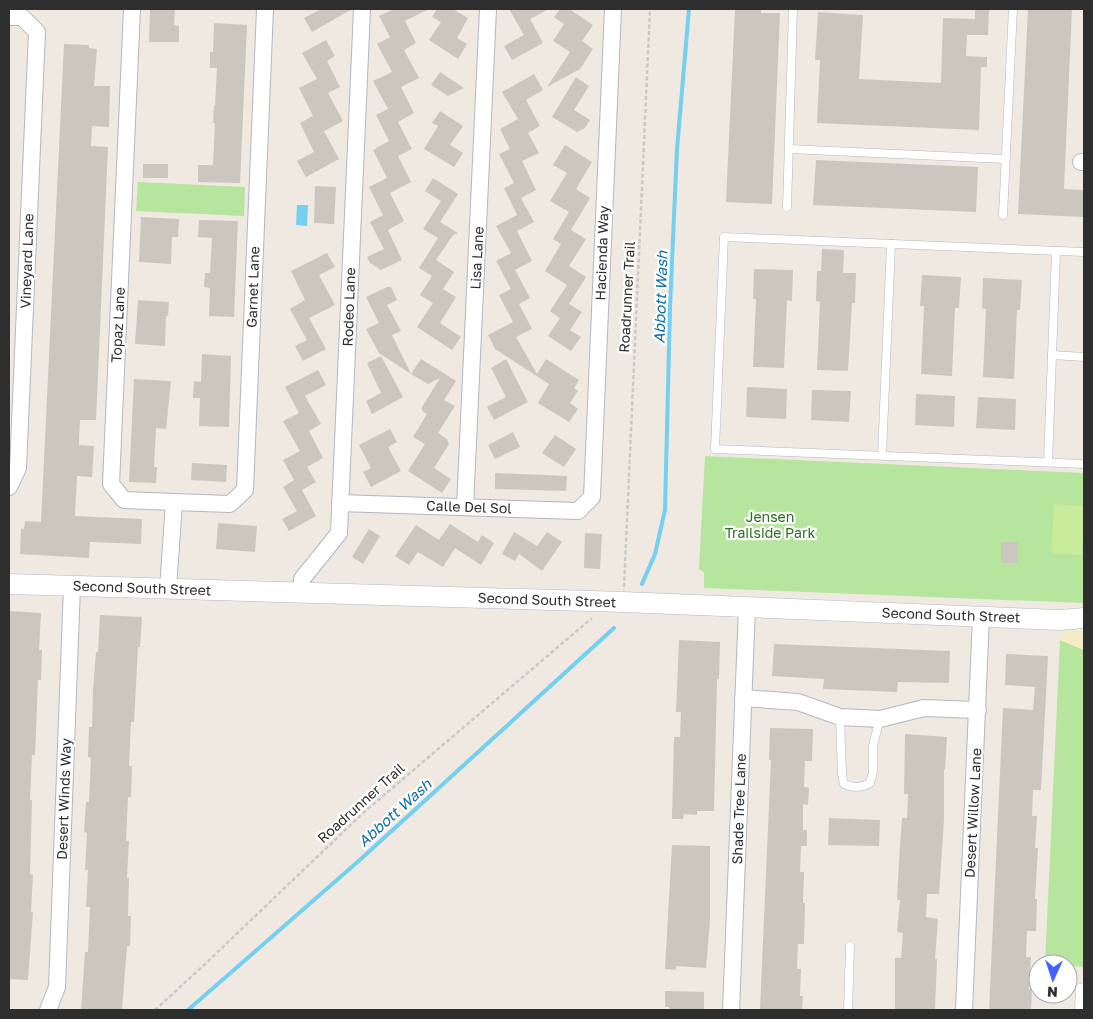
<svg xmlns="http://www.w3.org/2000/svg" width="1093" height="1019" font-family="'Golos Text',sans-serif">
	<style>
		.green { fill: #b6e59e }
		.sand { fill: #f3ecc5 }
		.pitch { fill: #c9ec9a }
		.water { fill: #75cff0 }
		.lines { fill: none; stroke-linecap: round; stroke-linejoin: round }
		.stream { stroke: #75cff0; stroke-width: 4 }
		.building { fill: #cbc7bf }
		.service-casing { stroke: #b4b7c1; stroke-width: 9 }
		.minor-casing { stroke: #b4b7c1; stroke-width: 18 }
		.tertiary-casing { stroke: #b4b7c1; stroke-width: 21 }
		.path { stroke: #c9c9c9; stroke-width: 2.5; stroke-dasharray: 4 2.5; stroke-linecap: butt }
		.service { stroke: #fff; stroke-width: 8 }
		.minor { stroke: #fff; stroke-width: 16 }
		.tertiary { stroke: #fff; stroke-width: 20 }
		.labels { text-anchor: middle; stroke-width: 4.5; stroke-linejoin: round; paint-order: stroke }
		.street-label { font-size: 14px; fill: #2e2e2e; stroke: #fff }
		.park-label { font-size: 14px; fill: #2c6e1b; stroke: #fff }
		.water-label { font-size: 15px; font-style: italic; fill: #0d6fa3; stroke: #fff }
	</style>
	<rect width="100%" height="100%" fill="#efe9e1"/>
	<g class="green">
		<path d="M138,182L245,187L244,216L136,211Z"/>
		<path d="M705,456L1084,473V603L704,588V572L699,569Z"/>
		<path d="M1060,640L1084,650V967L1068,966V964H1045Z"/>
	</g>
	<path class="sand" d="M1084,629V650L1060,640L1063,633Z"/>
	<path class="pitch" d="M1054,504L1084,506L1082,555L1051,553Z"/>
	<path class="water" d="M297,205H308L307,226L296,225Z"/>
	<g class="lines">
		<g class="stream">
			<path d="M642,584L655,554L665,510L670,307L677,149L689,9"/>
			<path d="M188,1010L362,858L614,628"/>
		</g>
	</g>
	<g class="building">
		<path d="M150,9H175L174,25L179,26V42H149Z"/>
		<path d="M321,9H352L312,32L304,18Z"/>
		<path d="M394,9H429L405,21L416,43L404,50L419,78L401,87L414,113L398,122L412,149L398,156L411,182L390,193L404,221L388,230L402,260L381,270L370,263L367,257L384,249L370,222L383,215L369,187L387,178L373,150L389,141L376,115L388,109L373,81L392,72L377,44L390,37L379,16Z"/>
		<path d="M437,9H453L468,18L457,38L467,44L458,59L429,40L441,22L432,17Z"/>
		<path d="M509,9H549L530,19L543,43L512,60L504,46L524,35Z"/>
		<path d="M560,9H569L593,25L582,41L593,49L580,69L547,87L570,52L553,41L564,24L554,17Z"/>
		<path d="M735,9H761V13H780L772,204L726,202Z"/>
		<path d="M975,9H989L988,35H967L966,56L987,57V67H981L979,130L817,123L820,60H815L818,12L863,15L859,79L941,83L943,18L975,19Z"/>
		<path d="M1028,9H1072L1064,189L1084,190V217L1018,214Z"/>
		<path d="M214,23L247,25L240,183L198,182V165H213L215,123H213L214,106H215L217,68H210V52H213Z"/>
		<path d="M326,40L335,56L327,61L340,87L328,93L343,121L324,131L339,159L306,177L297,161L314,152L300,123L313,116L299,88L317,79L302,53Z"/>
		<path d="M64,44L89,45V48L97,49L94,86H110L109,127L92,126L91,146L108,147L96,420H80L79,440V445L94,446L92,477L77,476L75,516L142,519L141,544L90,542L89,558L20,554L21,528L24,529L25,521L41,522Z"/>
		<path d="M440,72L464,88L448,96L431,85Z"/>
		<path d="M534,74L543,90L526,100L540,126L528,133L539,153L522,161L536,190L521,198L534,222L517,231L532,261L515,270L530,298L519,304L532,329L516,337L537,374L546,359L579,380L574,388L578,391L570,403L578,409L569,422L538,403L549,384L495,349L488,335L513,322L499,295L511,289L496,261L511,253L496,226L517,215L504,188L514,183L499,154L510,149L500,129L518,119L502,92Z"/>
		<path d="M576,77L589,86L574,110L590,120L585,128L577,132L552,117Z"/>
		<path d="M440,111L463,126L450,145L463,153L454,167L424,149L438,126L432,123Z"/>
		<path d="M565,145L592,162L576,189L590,198L571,230L586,239L569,266L586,277L569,304L582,312L570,330L581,337L571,351L548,336L560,318L550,311L567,285L545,271L561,244L553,239L569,212L550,201L567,173L553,165Z"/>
		<path d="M816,160L978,167L976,212L813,205Z"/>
		<rect x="143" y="164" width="25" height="14"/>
		<path d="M433,178L458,194L440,222L458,233L453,235L436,260L454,272L443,289L456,297L440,323L461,337L452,350L417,327L433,303L420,295L432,276L419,268L438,238L423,229L441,201L425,191Z"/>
		<path d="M315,186L336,187L334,224L314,223Z"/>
		<path d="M141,217L179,219L178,237H172L171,264L139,262Z"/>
		<path d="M199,220L238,221L234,317L209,316L210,288L204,287L205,273H210L212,238L198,237Z"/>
		<path d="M822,249L844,250L843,273H856L855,303H852L848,371L817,370L820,302L816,301L817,271H821Z"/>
		<path d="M327,253L335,267L319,275L335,305L309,318L326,349L303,361L295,346L307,340L290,309L305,300L291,271Z"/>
		<path d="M754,269L793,270L792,301L787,300L784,368L753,367L756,299H753Z"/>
		<path d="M922,275L961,277L959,308H955L952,376L921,374L924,306H920Z"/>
		<path d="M983,278L1022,280L1020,310H1017L1014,379L983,377L986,309L982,308Z"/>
		<path d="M387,287H391L397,300L387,305L401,331L392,335L411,374L379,353L366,329L379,323L366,297Z"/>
		<path d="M138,300L169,302L168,316H166L165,346L135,344Z"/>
		<path d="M202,354L231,356L229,427L199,426L200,398H193L194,381L201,382Z"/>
		<path d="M381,356L403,397L372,414L366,401L381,393L367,363Z"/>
		<path d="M421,359L456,381L444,400L455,406L438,433L447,439L449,444L434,468L451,479L442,493L408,471L425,444L413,437L427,414L422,411V407L440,378L428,384L411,374Z"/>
		<path d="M506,359L528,402L494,420L487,407L506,397L491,368Z"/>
		<path d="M318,370L326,385L305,396L321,424L309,431L323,458L307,467L316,482L302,490L316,516L289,531L282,519L297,511L283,487L294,480L283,460L300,451L283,421L299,413L285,387Z"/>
		<path d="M134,379L171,381L166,429L156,428L154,467H157L156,483L129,482Z"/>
		<path d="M747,387L787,389L786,419L746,417Z"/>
		<path d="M812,390L851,391L849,422L811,420Z"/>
		<path d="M916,394L955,396L954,427L915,425Z"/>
		<path d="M978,397L1016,399L1015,430L976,428Z"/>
		<path d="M390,429L397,442L388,447L401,471L371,487L363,472L371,468L359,445Z"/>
		<path d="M513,432L520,447L495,459L488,445Z"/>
		<path d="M555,435L576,449L564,467L542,453Z"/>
		<path d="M192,463L227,465L226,482L191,480Z"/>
		<path d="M495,473L567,476L566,491L495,489Z"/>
		<path d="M218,523L257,526L255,552L216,549Z"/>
		<path d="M450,524L478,542L482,535L494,543L481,565L455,548L443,567L418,552L409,565L395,556L416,525L439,540Z"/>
		<path d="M369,529L380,536L363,564L352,557Z"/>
		<path d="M514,532L537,546L547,532L562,542L542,571L519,554L515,561L502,554Z"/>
		<path d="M585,533L602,534L600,569L584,568Z"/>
		<rect x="1001" y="542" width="17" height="21"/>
		<path d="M9,611L41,613L39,650H42L41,680H38L35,755H32L30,800H32L30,874L33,875L31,912H33L28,980L9,979Z"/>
		<path d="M100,615L142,617L140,647H138L134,722H131L129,766H132L131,797H128L126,841H129L127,878H129L128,916H131L130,946H127L122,1010H81L85,952H88L90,907H86L88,870H85L87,833L84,832L86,802H89L91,758L88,757L89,727H92L93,690L96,652H98Z"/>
		<path d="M679,640L720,642L719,679H717L714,811H697V815L684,814L683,819H672L674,737H680L681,712H676Z"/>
		<path d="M774,644L950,651L949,683L898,682L897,692L823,689L824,679L772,676Z"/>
		<path d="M1006,654L1048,656L1041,790H1033L1032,816H1037L1035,848H1038L1035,899H1037L1036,931H1027L1026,957H1031L1029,989H1032L1031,1010H989L1003,708L1033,710L1035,687L1005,685Z"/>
		<path d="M770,728L813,729L812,761H805L804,787L809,788L808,805L803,804V830H807V846H801L800,872H804L803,903H805L804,944H798L797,969H801L800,996H803L802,1010H760L771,760H769Z"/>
		<path d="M905,734L947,737L945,770L944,769V820L939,894H927L926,917L938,919L935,959H937L935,1010H895V958H901L903,933L897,932L900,900H897L899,860L902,818H907L908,794H904Z"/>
		<path d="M829,818L880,820L879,846L828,845Z"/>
		<path d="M672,845L710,846V921L706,968L676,966V970L665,969Z"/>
		<path d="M665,991L704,992V1010H669V1007H665Z"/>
	</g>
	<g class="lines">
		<defs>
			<g id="service">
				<path d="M789,149L1005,159"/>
				<path d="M787,207L793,9"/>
				<path d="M1003,215L1013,9"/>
				<path d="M1084,252L724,237L715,449L1084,464"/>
				<path d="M1052,355L1084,357"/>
				<path d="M882,455L891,244"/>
				<path d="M1048,462L1056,251"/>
				<path d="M840,717L842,774L844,784C854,788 861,788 870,783L873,772V745L880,719"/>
				<path d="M848,1010L850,946"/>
				<path d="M1079,1010L1080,988L1084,989"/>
			</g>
			<g id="minor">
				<path d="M132,9L111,484L124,500L174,502L168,589"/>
				<path d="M9,17H22L37,32L18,468L9,487"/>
				<path d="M1081,162H1084"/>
				<path d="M174,502L230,504L245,490L265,9"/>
				<path d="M340,503L578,511L592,497L613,9"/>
				<path d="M465,507L488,9"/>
				<path d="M301,593L302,579L339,533L362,9"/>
				<path d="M743,698L798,702L840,717L880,719L924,708L978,710"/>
				<path d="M48,1010L57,987L72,586"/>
				<path d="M731,1010L747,607"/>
				<path d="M964,1010L981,617"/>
			</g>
			<path id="tertiary" d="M9,584L623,602L1060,620L1084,618"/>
		</defs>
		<use href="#service" class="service-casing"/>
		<use href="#minor" class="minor-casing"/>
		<use href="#tertiary" class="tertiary-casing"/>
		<g class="path">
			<path d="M624,587L650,9"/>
			<path d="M155,1010L203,966L363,813L592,618"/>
		</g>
		<use href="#service" class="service"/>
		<use href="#minor" class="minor"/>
		<use href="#tertiary" class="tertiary"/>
	</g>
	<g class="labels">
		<g class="street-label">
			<text transform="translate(602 253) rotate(-88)" y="5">Hacienda Way</text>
			<text transform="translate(477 258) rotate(-87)" y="5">Lisa Lane</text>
			<text transform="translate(27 261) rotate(-88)" y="5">Vineyard Lane</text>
			<text transform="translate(253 287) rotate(-88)" y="5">Garnet Lane</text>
			<text transform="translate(627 297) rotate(-87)" y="5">Roadrunner Trail</text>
			<text transform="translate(349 307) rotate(-88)" y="5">Rodeo Lane</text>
			<text transform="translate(118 325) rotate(-87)" y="5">Topaz Lane</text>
			<text transform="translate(469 507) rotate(2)" y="5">Calle Del Sol</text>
			<text transform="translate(142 588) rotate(2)" y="5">Second South Street</text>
			<text transform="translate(547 600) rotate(2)" y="5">Second South Street</text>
			<text transform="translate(951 615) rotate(2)" y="5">Second South Street</text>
			<text transform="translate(64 799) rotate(-88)" y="5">Desert Winds Way</text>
			<text transform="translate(361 803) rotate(-42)" y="5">Roadrunner Trail</text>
			<text transform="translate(739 809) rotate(-88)" y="5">Shade Tree Lane</text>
			<text transform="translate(973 813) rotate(-87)" y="5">Desert Willow Lane</text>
		</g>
		<g class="park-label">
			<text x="770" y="522">Jensen<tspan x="770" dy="16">Trailside Park</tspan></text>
		</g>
		<g class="water-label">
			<text transform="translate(661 297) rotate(-88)" y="5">Abbott Wash</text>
			<text transform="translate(395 813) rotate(-42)" y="5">Abbott Wash</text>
		</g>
	</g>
	<rect width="1093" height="1019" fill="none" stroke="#2e2e2e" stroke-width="20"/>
	<g transform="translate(1053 979) rotate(183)"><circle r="24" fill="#ffffff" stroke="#ababab"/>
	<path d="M0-4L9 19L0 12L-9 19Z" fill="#4264fb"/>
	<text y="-8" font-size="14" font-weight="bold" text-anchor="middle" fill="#2e2e2e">N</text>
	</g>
</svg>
